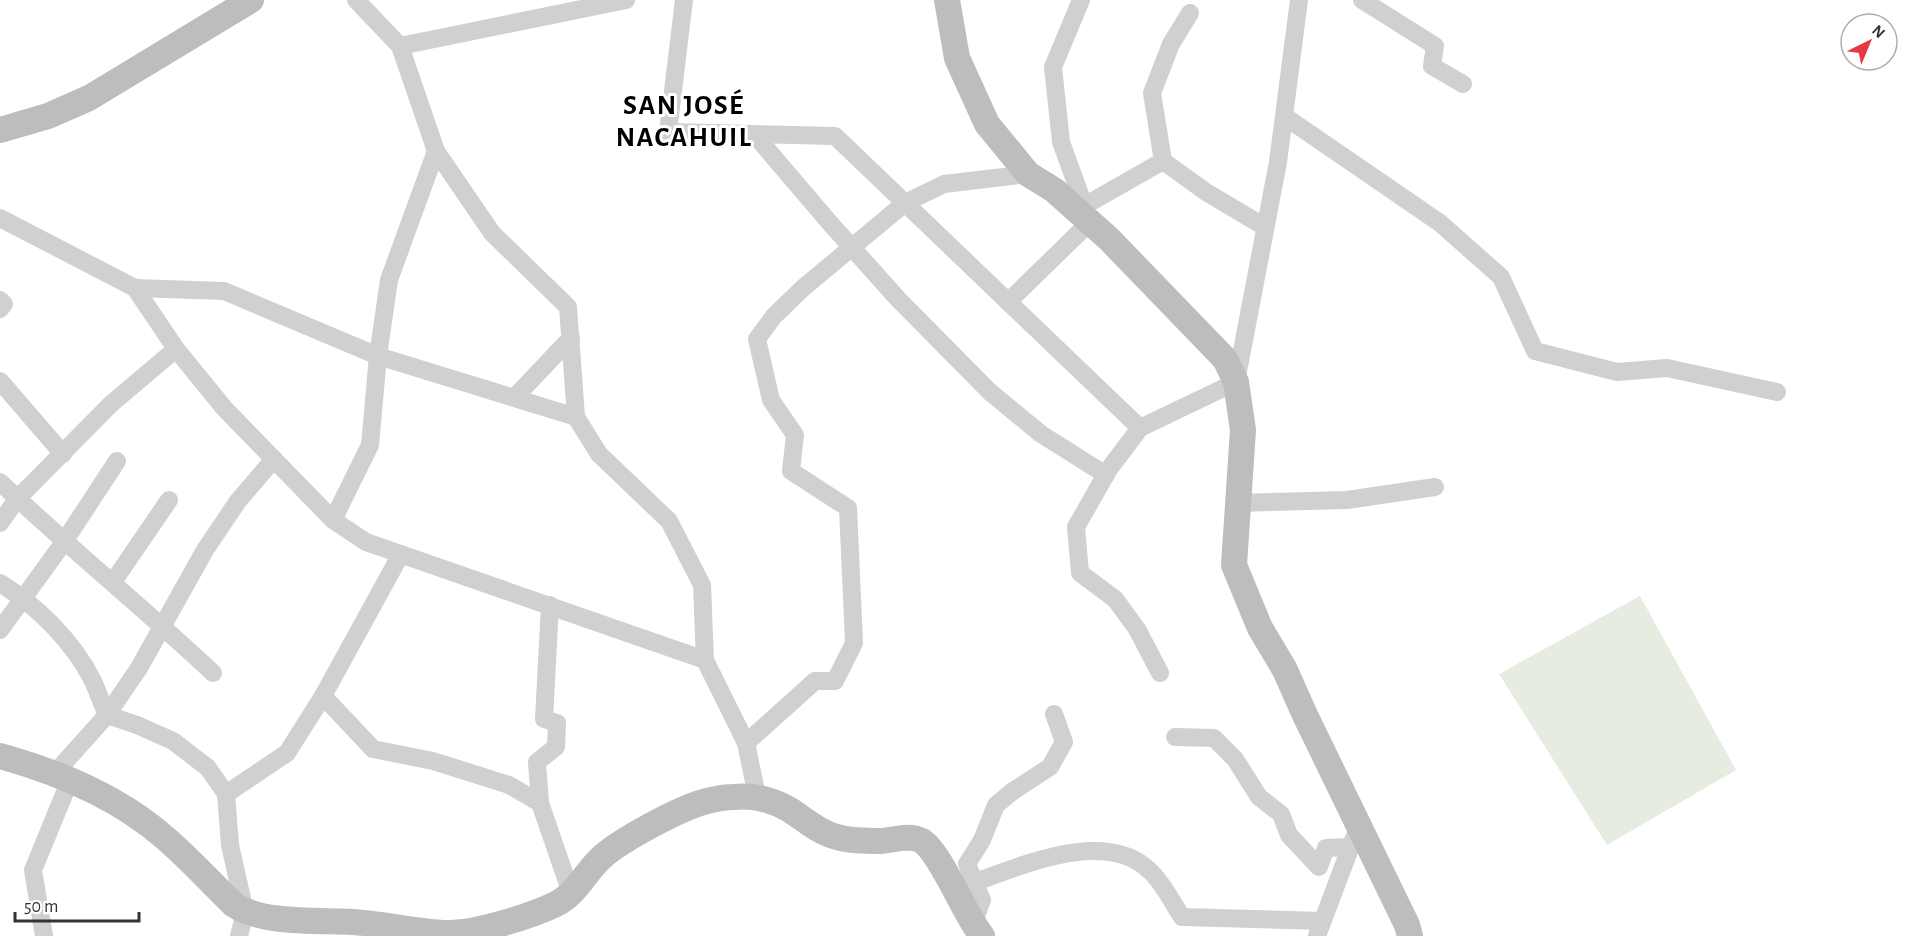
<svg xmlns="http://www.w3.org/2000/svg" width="1911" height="936" font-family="'Alegreya Sans',sans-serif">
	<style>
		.pitch { fill: #e6ecdf }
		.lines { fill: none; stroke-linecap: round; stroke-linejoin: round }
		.street { stroke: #d0d0d0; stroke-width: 18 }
		.secondary { stroke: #bdbdbd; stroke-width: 26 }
		.labels { text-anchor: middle; stroke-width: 6; stroke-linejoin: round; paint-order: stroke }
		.district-label { font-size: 28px; font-weight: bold; letter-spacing: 1.5px; fill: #000; stroke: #fff }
	</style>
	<rect width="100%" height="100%" fill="#fff"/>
	<path class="pitch" d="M1640,596L1736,770L1607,845L1499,674Z"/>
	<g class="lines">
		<g class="street">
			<path d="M356,0L400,46L436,151L492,233L568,307L576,417L599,454L669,521L702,585L705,660"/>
			<path d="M684,0L668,132L835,136L1140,428L1236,382L1278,162L1299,0"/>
			<path d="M1362,0L1435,46L1432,66L1463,84"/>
			<path d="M1190,13L1171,44L1152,93L1163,161L1206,192L1265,227"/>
			<path d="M400,46L626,0"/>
			<path d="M1284,116L1440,223L1501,277L1535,351L1617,372L1667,368L1777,392"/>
			<path d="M754,134L829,222L898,299L990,392L1041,434L1106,475"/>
			<path d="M1084,206L1163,161"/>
			<path d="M0,218L135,288L176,349L224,408L333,520L366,542L705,660L746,743L757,796"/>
			<path d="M135,288L224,291L378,356L576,417"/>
			<path d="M0,300L4,304L0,309"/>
			<path d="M1008,302L1090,222L1061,142L1053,67L1081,0"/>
			<path d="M0,381L63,454"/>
			<path d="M515,397L571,338"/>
			<path d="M1140,428L1109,469L1076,527L1080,573L1115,599L1137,629L1160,673"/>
			<path d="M0,482C69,548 144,608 213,673"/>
			<path d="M1238,503L1347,500L1435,487"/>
			<path d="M333,520L370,445L378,356L389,280L436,151"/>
			<path d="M0,523L17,499L111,404L176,349"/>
			<path d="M113,582L169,500"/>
			<path d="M0,583C37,606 73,641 93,681C98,692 102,704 107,715L137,725L173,741L208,768L226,794L230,845L245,912L239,936"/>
			<path d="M0,630L64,542L117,461"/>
			<path d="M323,696L373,749L433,761L509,785L540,803L571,893"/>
			<path d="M1175,737L1214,738L1235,759L1259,797L1281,814L1289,835L1319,867L1326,848L1350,847"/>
			<path d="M746,743L815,681H835L854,643L848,508L791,471L795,435L771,400L757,339L774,316L803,288L905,203L944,184L1028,174"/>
			<path d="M54,774L107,715L139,668L205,550L238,501L274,459"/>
			<path d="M226,794L287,753L323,696L401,554"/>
			<path d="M540,803L537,762L556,747L557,723L544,719L550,605"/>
			<path d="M975,882C1024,865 1106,828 1150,871C1163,883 1172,902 1182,917L1322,921"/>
			<path d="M973,925L982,900L967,864L982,840L996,805L1013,791L1050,767L1064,742L1054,714"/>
			<path d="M44,936L33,870L70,780"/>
			<path d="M1317,936L1354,838"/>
		</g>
		<g class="secondary">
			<path d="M947,0L957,58L987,124L1028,174L1054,190L1109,239L1225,359L1236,382L1243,430L1234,565L1260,628L1285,670L1304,713L1407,925L1410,936"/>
			<path d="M0,130L48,116L89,98L251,0"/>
			<path d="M0,756C58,772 118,797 164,837C189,858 211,883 234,905C263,924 318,920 353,922C385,924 417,932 447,933C475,934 531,916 556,904C576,894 585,873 600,859C618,841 682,807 707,801C715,799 725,797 734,797C753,795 773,800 790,810C807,821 819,833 841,838C853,841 869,841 881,841C894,840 910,834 922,841C941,853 964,914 982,936"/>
		</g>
	</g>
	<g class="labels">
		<g class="district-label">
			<text x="684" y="114">SAN JOSÉ<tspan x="684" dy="32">NACAHUIL</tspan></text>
		</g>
	</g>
	<g transform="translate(1869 42) rotate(43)"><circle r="28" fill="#ffffff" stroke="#adadad" stroke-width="1.5"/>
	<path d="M0-4.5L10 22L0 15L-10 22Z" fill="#e63946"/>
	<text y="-9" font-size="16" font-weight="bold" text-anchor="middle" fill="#333333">N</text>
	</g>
	<path d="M15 912v9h124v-9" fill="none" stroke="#333333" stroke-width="3"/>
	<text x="24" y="912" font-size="18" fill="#333333" stroke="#ffffff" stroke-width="4.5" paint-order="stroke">50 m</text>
</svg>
